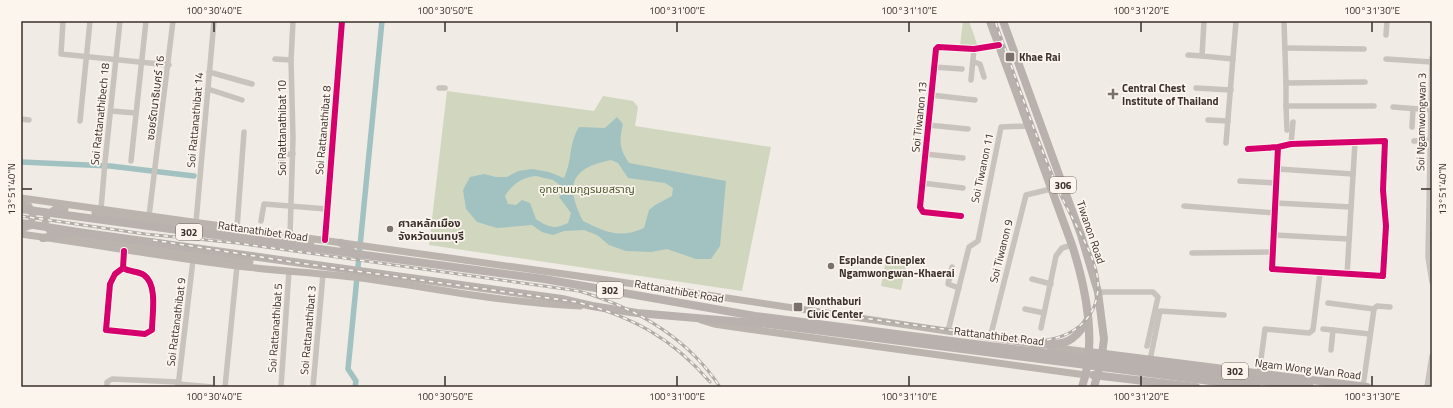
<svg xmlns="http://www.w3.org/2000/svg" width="1453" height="408" font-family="'Titillium Web','Noto Sans Thai',sans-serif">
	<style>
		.green { fill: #d1d6bf }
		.water { fill: #a1c2c1; fill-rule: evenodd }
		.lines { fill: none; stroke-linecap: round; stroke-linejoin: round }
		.canal { stroke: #a1c2c1; stroke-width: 5.5 }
		.minor { stroke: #c9c3be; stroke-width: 5.5 }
		.secondary { stroke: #bab3ae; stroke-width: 7 }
		.primary { stroke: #b8b1ad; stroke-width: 8 }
		.rail-casing { stroke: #b1aca8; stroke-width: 3 }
		.rail { stroke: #fbf5ee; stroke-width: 1.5; stroke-dasharray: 4.5; stroke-linecap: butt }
		.cycleway-casing { stroke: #fbf5ee; stroke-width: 8 }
		.cycleway { stroke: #d6006c; stroke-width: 6 }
		.ticks { fill: none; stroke: #3b302b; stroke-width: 1.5 }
		.poi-dot { fill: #7a716c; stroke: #fbf5ee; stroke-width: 1.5 }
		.labels { text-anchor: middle; stroke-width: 3.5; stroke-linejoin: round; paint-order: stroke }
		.shield { fill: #fbf5ee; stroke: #756b66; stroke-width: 1 }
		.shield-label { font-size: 10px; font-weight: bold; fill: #3b302b }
		.poi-label { font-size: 11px; font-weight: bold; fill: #3b302b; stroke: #fbf5ee; text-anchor: start }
		.street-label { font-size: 11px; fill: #3b302b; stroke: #fbf5ee }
		.park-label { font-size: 11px; fill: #4a5a2e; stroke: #fbf5ee }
		.neatline { fill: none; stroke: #3b302b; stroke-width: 1.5 }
		.ticks-label { font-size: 10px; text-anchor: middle; fill: #3b302b }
	</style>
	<rect width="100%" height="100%" fill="#f0ebe5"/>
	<g class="green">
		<path d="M963,21H969L978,47L960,45Z"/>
		<path d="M447,91L594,111L603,96L633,101L638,107L635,126L771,147L742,291L429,245Z"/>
		<path d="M887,254L908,258L901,290L881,286Z"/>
	</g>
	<path class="water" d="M617,117L623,124C619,141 619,148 629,163L726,181L720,246L711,259H696L667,249L651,252L626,251L609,245L597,235L584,230L564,231L553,235L542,232L532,225L497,228L477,222L466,209L463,190L470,177L484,174L496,177H507L518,171L532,169L549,172L564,178C573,159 568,145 579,127L605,128ZM611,160L618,163L628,178L665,183L673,188L672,196L655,205L649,210L644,228C620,239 605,232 583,221C565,186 570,168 611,160ZM536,176L553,180L561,186L563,192L559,197L571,213L568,223C554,230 548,227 536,219L530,203L522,200L516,205L508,204L505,196C512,184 523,177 536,176Z"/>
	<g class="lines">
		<g class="canal">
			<path d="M21,162L110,166L194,176"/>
			<path d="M355,387L356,381L348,369L382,21"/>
		</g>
		<g class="minor">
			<path d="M63,21L61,54L169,65"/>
			<path d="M1204,21L1202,56L1233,59"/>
			<path d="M1284,21L1286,83L1365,82"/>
			<path d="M1386,35L1387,21"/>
			<path d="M1285,48L1364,49"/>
			<path d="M1188,55L1202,56"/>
			<path d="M1432,58L1428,257L1432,282"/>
			<path d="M275,59L291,60"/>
			<path d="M1386,59L1432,62"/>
			<path d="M974,62L980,64L984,77"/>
			<path d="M934,67L962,69"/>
			<path d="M209,72L252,84"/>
			<path d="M971,80L974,49"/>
			<path d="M1286,83V106H1374"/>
			<path d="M439,88H445"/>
			<path d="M1196,88L1231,90"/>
			<path d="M208,89L242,100"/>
			<path d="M931,95L975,100"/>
			<path d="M1286,106L1287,130"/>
			<path d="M1393,107L1432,110"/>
			<path d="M111,111L136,113"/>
			<path d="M21,119L29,120"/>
			<path d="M1208,120L1228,121"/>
			<path d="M80,121L90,21"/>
			<path d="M928,125L968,129"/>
			<path d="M1412,127L1413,109"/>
			<path d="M1414,141L1431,140"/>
			<path d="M1226,143L1236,21"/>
			<path d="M1291,144L1293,122"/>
			<path d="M1248,149L1278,147L1291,144L1385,141L1383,190L1386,226L1383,276L1272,269L1278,147"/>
			<path d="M925,154L963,158"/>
			<path d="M131,161L146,21"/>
			<path d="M1278,169L1353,174"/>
			<path d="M281,172L282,155L293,154"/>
			<path d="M1240,181L1277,183"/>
			<path d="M922,183L963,188"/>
			<path d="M1276,203L1351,207"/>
			<path d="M1184,206L1276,213"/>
			<path d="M101,209L105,162L120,21"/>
			<path d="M149,216L173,21"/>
			<path d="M961,216L923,212L920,207L936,49L938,47L974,49L999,45"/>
			<path d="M261,221L264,204L327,209"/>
			<path d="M196,222L214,21"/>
			<path d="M237,228L244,132"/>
			<path d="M290,235L293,138L291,60L293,21"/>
			<path d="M1274,235L1349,239"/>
			<path d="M325,240L342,21"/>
			<path d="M1192,253L1272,252"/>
			<path d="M952,267L948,284L959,288"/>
			<path d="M123,268C129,272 138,271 144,275C158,285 152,315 152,330L145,334L106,330L110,284L115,274L123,268L124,251"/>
			<path d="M1347,275L1355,142"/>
			<path d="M1032,279L1051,284"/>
			<path d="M1098,292H1153L1158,297L1147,346"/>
			<path d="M1328,303L1374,309"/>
			<path d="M1025,309L1044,313"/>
			<path d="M1041,328L1056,256L1062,248L1072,245"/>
			<path d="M1323,329L1370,334"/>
			<path d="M948,331L969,247L978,241L1001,127L1028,126"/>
			<path d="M990,338L1026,195L1051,189"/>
			<path d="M1331,350L1333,330"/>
			<path d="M1150,360L1160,311L1224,315"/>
			<path d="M1259,374L1265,329L1309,333L1313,330L1320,273"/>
			<path d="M178,384L212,387"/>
			<path d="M1363,386L1374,309L1377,306L1390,307"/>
			<path d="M107,387V382L112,379L178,382"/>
			<path d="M178,387L193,260"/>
			<path d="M225,387L237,266"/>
			<path d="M281,387L289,271"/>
			<path d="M313,387L323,274"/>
			<path d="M1427,387L1432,356"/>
		</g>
		<g class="secondary">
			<path d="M21,198L607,280L1040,345"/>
			<path d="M21,204L29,206L33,216L30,226L21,229"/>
			<path d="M65,209H55L47,215L45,223L51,233L250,262"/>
			<path d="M95,213L311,242"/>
			<path d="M21,234C93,244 165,257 237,266C278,271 320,273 361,278C434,288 506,303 580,306"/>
			<path d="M701,320L714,324L741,328L1086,375"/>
			<path d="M1050,347L1089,352"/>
		</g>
		<g class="primary">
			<path d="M990,21L1072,245C1086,288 1097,344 1082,387"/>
			<path d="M1003,21L1081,235L1098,292L1104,339L1101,362L1094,387"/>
			<path d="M21,209L544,279L755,316L1310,387"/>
			<path d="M21,223L78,232L562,299L592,306L637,313L768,324L1257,387"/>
			<path d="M43,238L71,233"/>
			<path d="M341,243L356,255"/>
			<path d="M1035,345C1062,344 1072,346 1087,321"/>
			<path d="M1089,352L1367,387"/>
			<path d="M1093,375L1196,387"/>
		</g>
		<defs>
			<g id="rail">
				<path d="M21,216L145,234L237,243L579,291C636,308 687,337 720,387"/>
				<path d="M153,240L299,263L577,302C633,317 672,338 710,382"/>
				<path d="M797,309L1032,341C1068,341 1099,322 1098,283C1097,256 1070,217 1059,191C1035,136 1016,78 995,21"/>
			</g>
		</defs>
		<use href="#rail" class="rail-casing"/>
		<use href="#rail" class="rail"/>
		<defs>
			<g id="cycleway">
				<path d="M1248,149L1278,147L1291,144L1385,141L1383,190L1386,226L1383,276L1272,269L1278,147"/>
				<path d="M961,216L923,212L920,207L936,49L938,47L974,49L999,45"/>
				<path d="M325,240L342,21"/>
				<path d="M123,268C129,272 138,271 144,275C158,285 152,315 152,330L145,334L106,330L110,284L115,274L123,268L124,251"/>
			</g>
		</defs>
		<use href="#cycleway" class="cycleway-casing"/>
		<use href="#cycleway" class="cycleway"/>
	</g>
	<path class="ticks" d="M214,22V32M445,22V32M677,22V32M909,22V32M1141,22V32M1372,22V32M22,189H32M1421,189H1431M214,376V386M445,376V386M677,376V386M909,376V386M1141,376V386M1372,376V386"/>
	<g class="poi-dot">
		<rect x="1005" y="52" width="10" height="10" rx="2"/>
		<path d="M1111 88h4v4h4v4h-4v4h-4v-4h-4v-4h4z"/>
		<circle cx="390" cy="229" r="4"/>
		<circle cx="831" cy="266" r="4"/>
		<rect x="793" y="302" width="10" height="10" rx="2"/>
	</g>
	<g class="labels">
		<g class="shield">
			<rect x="1050" y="177" width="26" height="16" rx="3"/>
			<rect x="176" y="224" width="26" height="16" rx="3"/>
			<rect x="597" y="282" width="26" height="16" rx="3"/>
			<rect x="1222" y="363" width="26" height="16" rx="3"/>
		</g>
		<g class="shield-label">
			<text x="1063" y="189">306</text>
			<text x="189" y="236">302</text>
			<text x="610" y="294">302</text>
			<text x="1235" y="375">302</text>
		</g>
		<g class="poi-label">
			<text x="1019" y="61">Khae Rai</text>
			<text x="1122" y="92">Central Chest<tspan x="1122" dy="13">Institute of Thailand</tspan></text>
			<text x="398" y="227">ศาลหลักเมือง<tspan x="398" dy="13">จังหวัดนนทบุรี</tspan></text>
			<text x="839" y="264">Esplande Cineplex<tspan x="839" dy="13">Ngamwongwan-Khaerai</tspan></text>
			<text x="807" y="305">Nonthaburi<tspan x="807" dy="13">Civic Center</tspan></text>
		</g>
		<g class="street-label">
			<text transform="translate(155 98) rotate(-83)" y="4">ซอยรัตนาธิเบศร์ 16</text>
			<text transform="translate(100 114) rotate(-84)" y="4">Soi Rattanathibech 18</text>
			<text transform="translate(919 117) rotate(-84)" y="4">Soi Tiwanon 13</text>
			<text transform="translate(195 120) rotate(-85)" y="4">Soi Rattanathibat 14</text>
			<text transform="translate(1421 122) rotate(-89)" y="4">Soi Ngamwongwan 3</text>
			<text transform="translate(282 128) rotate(-90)" y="4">Soi Rattanathibat 10</text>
			<text transform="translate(323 130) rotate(-85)" y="4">Soi Rattanathibat 8</text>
			<text transform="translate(982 168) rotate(-78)" y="4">Soi Tiwanon 11</text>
			<text transform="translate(263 231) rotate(8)" y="4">Rattanathibet Road</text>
			<text transform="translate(1091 232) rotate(71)" y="4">Tiwanon Road</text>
			<text transform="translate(1001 251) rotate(-76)" y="4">Soi Tiwanon 9</text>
			<text transform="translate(679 291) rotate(10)" y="4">Rattanathibet Road</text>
			<text transform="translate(176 322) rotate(-83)" y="4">Soi Rattanathibat 9</text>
			<text transform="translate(275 328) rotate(-86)" y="4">Soi Rattanathibat 5</text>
			<text transform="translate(308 330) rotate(-85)" y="4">Soi Rattanathibat 3</text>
			<text transform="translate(999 336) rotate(7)" y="4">Rattanathibet Road</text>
			<text transform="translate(1308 369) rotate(7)" y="4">Ngam Wong Wan Road</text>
		</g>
		<g class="park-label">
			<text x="587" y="193">อุทยานมกุฎรมยสราญ</text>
		</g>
	</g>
	<rect width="1453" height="408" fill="none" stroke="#fbf5ee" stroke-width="44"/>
	<rect x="22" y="22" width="1409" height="364" class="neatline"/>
	<g class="ticks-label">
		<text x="214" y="14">100°30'40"E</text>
		<text x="445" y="14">100°30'50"E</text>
		<text x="677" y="14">100°31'00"E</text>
		<text x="909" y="14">100°31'10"E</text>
		<text x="1141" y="14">100°31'20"E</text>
		<text x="1372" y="14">100°31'30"E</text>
		<text transform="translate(11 189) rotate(-90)" y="4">13°51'40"N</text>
		<text transform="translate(1442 189) rotate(-90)" y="4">13°51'40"N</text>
		<text x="214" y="400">100°30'40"E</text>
		<text x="445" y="400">100°30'50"E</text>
		<text x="677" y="400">100°31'00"E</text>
		<text x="909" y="400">100°31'10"E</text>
		<text x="1141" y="400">100°31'20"E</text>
		<text x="1372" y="400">100°31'30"E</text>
	</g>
</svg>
